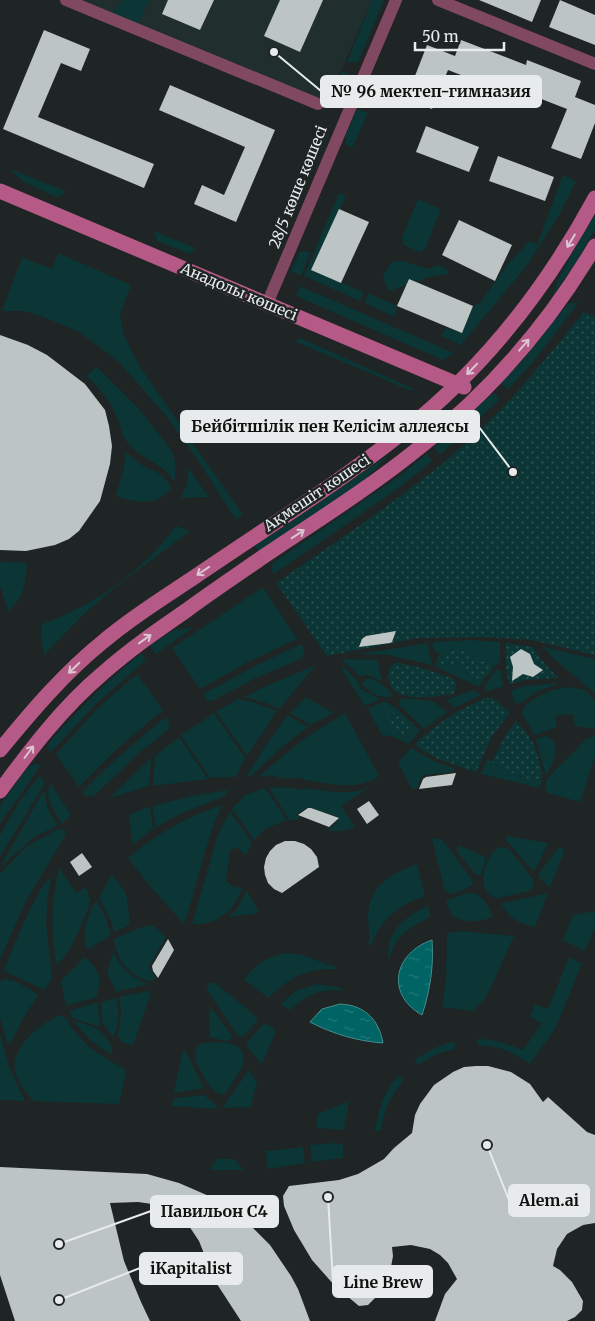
<svg xmlns="http://www.w3.org/2000/svg" width="595" height="1321" font-family="Merriweather,serif">
	<style>
		.built { fill: #202e2d }
		.grass { fill: #0c3535 }
		.park { fill: url(#park-dots) }
		.water { fill: url(#water-ripples); stroke: #458c8c }
		.building { fill: #bdc4c4 }
		.lines { fill: none; stroke-linecap: round; stroke-linejoin: round }
		.street { stroke: #814862; stroke-width: 12 }
		.secondary { stroke: #b55a86; stroke-width: 15 }
		.oneway { stroke: #dac7d2 }
		.labels { text-anchor: middle; stroke-width: 5; stroke-linejoin: round; paint-order: stroke }
		.street-label { font-size: 15px; fill: #e7ebeb; stroke: #1f2424 }
		.leader { fill: none; stroke: #e7ebeb; stroke-width: 2 }
		.callout-dot { fill: #e7ebeb; stroke: #1f2424; stroke-width: 2 }
		.callout { fill: #e7ebeb; stroke: #e7ebeb; stroke-width: 2 }
		.callout-label { font-size: 16px; text-anchor: middle; font-weight: bold; fill: #111 }
	</style>
	<defs>
		<pattern id="park-dots" width="8" height="8" patternUnits="userSpaceOnUse" patternTransform="scale(1.25)"><rect width="8" height="8" fill="#0c3535"/><path d="M2 2h.1M6 6h.1" fill="none" stroke="#2f5252" stroke-width="1.8" stroke-linecap="round"/></pattern>
		<pattern id="water-ripples" width="26" height="14" patternUnits="userSpaceOnUse" patternTransform="scale(1.25)"><rect width="26" height="14" fill="#006364"/><path d="M2 4q2-2 4 0t4 0M15 11q2-2 4 0t4 0" fill="none" stroke="#257a7a"/></pattern>
	</defs>
	<rect width="100%" height="100%" fill="#1f2424"/>
	<path class="built" d="M72,0H372L326,105Z"/>
	<g class="grass">
		<path d="M125,0H149L138,24L111,13Z"/>
		<path d="M372,0H384L359,60L355,63L347,62Z"/>
		<path d="M343,70L351,76L350,87L338,104H329Z"/>
		<path d="M357,109L368,113L352,148L346,145L345,137Z"/>
		<path d="M321,122L328,134L322,149L317,151L311,149Z"/>
		<path d="M8,168L66,191L58,198L24,182Z"/>
		<path d="M563,175L576,181L559,215L528,264L461,345L440,336L446,328L462,332L473,306L480,303L506,266L529,241L537,245Z"/>
		<path d="M339,193L346,196L312,270L364,292L360,301L304,276Z"/>
		<path d="M418,199L441,209L425,249L420,252L403,245L402,237Z"/>
		<path d="M595,215V229L578,259L550,299L564,268Z"/>
		<path d="M154,231L196,248L190,254L157,241Z"/>
		<path d="M300,251L310,252L301,276L291,271Z"/>
		<path d="M58,253L131,285L120,315L124,336L139,365L158,393L243,515L236,520L201,465L168,418L119,362L79,332L41,316L23,311H2L22,257L52,269Z"/>
		<path d="M402,261L429,269L438,265L448,270V274C427,275 408,286 388,291L383,276L392,262Z"/>
		<path d="M300,286L454,353L443,360L296,296Z"/>
		<path d="M368,293L397,306L395,317L365,303Z"/>
		<path d="M579,302L534,361L508,390L501,383L523,360L566,306L570,303Z"/>
		<path d="M300,338L414,389L411,391L294,341Z"/>
		<path d="M96,366L139,409L170,448C176,460 177,469 174,482C164,462 140,460 127,442C121,435 121,425 117,417C110,401 99,388 87,376Z"/>
		<path d="M495,394L500,399L440,455L434,448L490,395Z"/>
		<path d="M125,451C130,455 135,461 140,464C154,472 164,472 171,488C158,507 134,503 116,496L124,467Z"/>
		<path d="M390,454L358,486L259,552L255,546Z"/>
		<path d="M427,454L432,461L396,490L274,574L271,569L273,563L398,477Z"/>
		<path d="M188,468L209,497L181,498L187,484Z"/>
		<path d="M176,526L190,531L117,586L84,614L44,655L41,641L42,624C95,605 143,571 176,526Z"/>
		<path d="M0,562L27,563C26,582 24,599 8,611L0,586Z"/>
		<path d="M263,587L297,639L248,662L200,689L172,648Z"/>
		<path d="M194,627L156,654L150,646L174,630Z"/>
		<path d="M470,640L500,642V662L493,667L491,664L474,658L467,651L438,654L432,647L434,642Z"/>
		<path d="M428,643L429,652L432,662L431,665L388,655L358,654Z"/>
		<path d="M301,644L305,651L301,659L258,677L212,701L207,700L203,694L265,661Z"/>
		<path d="M543,647L595,659V693L556,661Z"/>
		<path d="M141,653L146,660L98,702L50,753L48,747L49,743C77,710 108,681 141,653Z"/>
		<path d="M344,659L377,660L382,681L367,675L360,676L342,660Z"/>
		<path d="M436,663C446,667 451,662 457,664C465,666 469,682 485,677L479,687L436,667Z"/>
		<path d="M316,665L279,709L266,703L244,697L273,683Z"/>
		<path d="M343,667L355,678L361,689L380,699L365,706L341,668Z"/>
		<path d="M501,670L503,686L490,691L485,690L484,686L495,671Z"/>
		<path d="M137,674L163,710L118,748L79,787L56,754L98,708Z"/>
		<path d="M369,678L380,683L392,693L391,697C382,699 365,691 362,683L366,679Z"/>
		<path d="M557,683V684L536,692L519,704L515,703L511,691L525,686Z"/>
		<path d="M571,687L584,690L595,700V729L575,726L573,714L555,716L557,727L534,735L522,713L524,707C536,695 554,688 571,687Z"/>
		<path d="M474,690L481,695L454,708L447,701L451,698Z"/>
		<path d="M306,697L333,713L311,725L290,713Z"/>
		<path d="M404,698L432,701L448,712L424,729L399,705L400,700Z"/>
		<path d="M238,699L253,702L277,711L247,756L216,712Z"/>
		<path d="M384,701L397,709L385,721L404,738L415,726L420,731L408,744L392,736L382,735L368,709Z"/>
		<path d="M214,713L245,758L236,777L210,778L181,735Z"/>
		<path d="M345,713L379,776C356,792 329,783 304,780L300,777C291,780 279,779 271,775L266,777L259,776L301,741Z"/>
		<path d="M288,715L308,727L281,748L251,776H247L266,745Z"/>
		<path d="M166,717L170,724L168,730L140,752L95,795L86,797L82,792C108,765 136,741 166,717Z"/>
		<path d="M544,736C564,739 553,766 546,776L536,740Z"/>
		<path d="M595,736V756L580,802L547,793L545,785L547,779L586,739Z"/>
		<path d="M179,737L208,779L153,786L155,756Z"/>
		<path d="M411,748L438,763L454,768L453,772L424,775L421,778L417,789H412L398,763Z"/>
		<path d="M151,758L149,786L109,798Z"/>
		<path d="M487,758C506,771 519,778 542,782L539,788L481,774Z"/>
		<path d="M36,764L41,765L0,824V806L24,772L30,766Z"/>
		<path d="M40,775L45,783L0,857V835L21,799Z"/>
		<path d="M50,783L71,815L62,824C54,810 44,800 50,783Z"/>
		<path d="M279,787L294,788L299,790L303,788C326,790 349,797 370,787L341,806L355,827L343,831H328L338,821V817L308,807L296,815L300,817L298,820H292L289,819L269,788Z"/>
		<path d="M265,788L287,820L265,829L254,840L232,809L245,795Z"/>
		<path d="M44,790L48,810L58,825L33,838L0,867Z"/>
		<path d="M228,790L225,796L182,813L155,828L153,806L191,796Z"/>
		<path d="M222,805C204,843 198,885 184,924L149,885L128,858C156,834 186,817 222,805Z"/>
		<path d="M150,806L153,829L132,845L129,815Z"/>
		<path d="M230,811L252,843L246,855L236,847L230,851L226,881L235,888L236,887L242,888C236,910 215,927 192,924L218,834Z"/>
		<path d="M58,829L65,830V836L26,901L0,959V874L26,847Z"/>
		<path d="M507,836L548,843L536,869L533,871L506,840Z"/>
		<path d="M439,838L444,842L473,881L472,886L453,894L445,891L432,839Z"/>
		<path d="M457,846H461L486,857L481,875H476L457,852Z"/>
		<path d="M499,847L507,848L511,851L533,879L534,885L530,891L497,898C473,893 485,855 499,847Z"/>
		<path d="M559,847L565,850L550,887L539,878V873Z"/>
		<path d="M417,864L425,896C397,906 382,918 371,946L368,944C371,935 368,926 368,917C369,885 390,874 417,864Z"/>
		<path d="M59,868L76,893L86,887L90,900L89,906C80,928 73,948 57,966C50,932 51,901 59,868Z"/>
		<path d="M112,874L126,893L130,920L128,926L114,932L111,921L99,898Z"/>
		<path d="M51,877L48,894L46,924L52,978L46,988L42,989L4,971C11,953 37,886 51,877Z"/>
		<path d="M247,890C249,898 258,905 258,912L254,914L228,917L237,909Z"/>
		<path d="M466,893C480,891 486,902 492,913V917C484,922 460,923 453,916C449,912 448,906 446,901Z"/>
		<path d="M548,893L535,927C519,923 510,920 502,905L503,903Z"/>
		<path d="M97,902L106,918L111,935L87,950C82,932 86,920 94,903Z"/>
		<path d="M428,906L430,917C410,927 393,937 389,961C384,933 405,916 428,906Z"/>
		<path d="M595,911V927L585,951L563,940L573,915Z"/>
		<path d="M149,925L154,926L166,937L149,966L155,977L152,982C130,977 117,961 114,939L136,929Z"/>
		<path d="M461,931L514,936L487,996L473,1011L442,1007L446,978L447,933Z"/>
		<path d="M113,952C122,969 131,978 149,984L116,992L107,973Z"/>
		<path d="M288,953C307,954 319,963 337,967V969C307,969 290,976 269,998L244,980C255,964 268,955 288,953Z"/>
		<path d="M85,957C102,973 101,976 97,997L66,1006L61,981Z"/>
		<path d="M569,957L582,964L556,1027L530,1064C511,1051 500,1046 477,1045V1039C494,1039 507,1044 523,1050L542,1023L530,1017L535,1004L548,1009Z"/>
		<path d="M4,979L15,981L36,993L38,996L25,1015L10,1044L7,1042L0,1018V982Z"/>
		<path d="M210,983H215L257,1017V1021L244,1036L241,1037L237,1035L207,990V987Z"/>
		<path d="M317,984L337,987L345,991C320,988 309,994 290,1010L280,1004L296,991Z"/>
		<path d="M147,991L151,993L133,1045L122,1042L118,1036L121,1014L119,997Z"/>
		<path d="M116,998C119,1011 119,1022 115,1034L112,1036L102,1022L101,1002Z"/>
		<path d="M98,1002L100,1027L72,1018L70,1013V1011Z"/>
		<path d="M212,1008L232,1036L230,1040L225,1041L210,1037L209,1011Z"/>
		<path d="M60,1015L65,1017L75,1032L90,1048L125,1070L126,1074L119,1104L34,1101C26,1093 18,1083 15,1071C11,1046 40,1024 60,1015Z"/>
		<path d="M73,1021C92,1024 113,1034 112,1055L92,1042Z"/>
		<path d="M263,1024C268,1024 274,1027 276,1031L262,1064L246,1046L248,1041Z"/>
		<path d="M0,1033L8,1064L25,1101L0,1100Z"/>
		<path d="M454,1041L455,1049L437,1054L418,1065L414,1060L434,1048Z"/>
		<path d="M203,1043C232,1040 258,1046 235,1079C231,1085 228,1091 223,1095L215,1092C206,1082 183,1051 203,1043Z"/>
		<path d="M185,1050L204,1088L175,1093L174,1091L183,1051Z"/>
		<path d="M249,1070L257,1082L251,1107L222,1108Z"/>
		<path d="M399,1075L404,1080C390,1096 384,1111 381,1131H375C378,1110 384,1091 399,1075Z"/>
		<path d="M204,1095L216,1105L217,1109L172,1106L173,1100L175,1098Z"/>
		<path d="M349,1101L344,1130L316,1128L318,1114Z"/>
		<path d="M334,1143L343,1144V1158L312,1162L310,1145Z"/>
		<path d="M303,1147L305,1163L267,1169L266,1151Z"/>
		<path d="M217,1159H234L244,1170H209Z"/>
	</g>
	<g class="park">
		<path d="M584,312L595,317V655L532,640L487,637L418,638L327,656L276,583C340,539 406,496 464,445C509,406 546,358 584,312Z"/>
		<path d="M506,643L533,647L539,657L558,678L525,680L509,684L506,668Z"/>
		<path d="M460,648L467,651L474,658L487,659L493,667L490,674C471,686 469,670 456,663L444,666L436,663L439,655Z"/>
		<path d="M395,662L422,668L454,679C457,686 457,688 453,694C435,696 393,705 389,680C387,673 390,667 395,662Z"/>
		<path d="M486,698H492L510,712L491,738L476,772C458,766 428,758 415,744C436,724 459,709 486,698Z"/>
		<path d="M397,709L415,726L403,738L385,721Z"/>
		<path d="M516,721C520,726 526,731 529,736C537,748 542,768 542,782C523,779 508,772 492,762L506,734Z"/>
	</g>
	<g class="water">
		<path d="M432,940C434,966 430,991 422,1015C385,994 394,953 432,940Z"/>
		<path d="M340,1004C365,1005 379,1020 383,1043C357,1041 333,1034 310,1022L322,1009Z"/>
	</g>
	<g class="building">
		<path d="M168,0H214L200,30L162,14Z"/>
		<path d="M280,0H323L300,52L264,36Z"/>
		<path d="M479,0H541L532,22Z"/>
		<path d="M560,0L595,15V45L549,27Z"/>
		<path d="M44,30L90,49L81,71L61,63L38,117L154,164L144,188L3,129Z"/>
		<path d="M461,40L526,65L527,60L581,81L575,97L595,105V123L581,159L551,148L567,109L508,86L505,92L448,70L432,109L406,99L427,45L455,56Z"/>
		<path d="M170,85L275,130L236,222L194,204L202,185L224,195L245,147L159,110Z"/>
		<path d="M426,126L479,147L469,172L416,152Z"/>
		<path d="M498,156L554,177L545,201L489,181Z"/>
		<path d="M339,209L369,222L341,283L311,270Z"/>
		<path d="M459,220L512,245L495,281L442,255Z"/>
		<path d="M409,279L473,306L462,333L397,306Z"/>
		<path d="M0,335L28,345L47,355L85,384L105,410L109,426L112,446L110,464L100,501L79,531L69,539L55,545L26,551L0,550Z"/>
		<path d="M396,631L392,642L390,643L359,647L362,639L366,636Z"/>
		<path d="M521,649L530,654L534,664L543,670L533,677L523,674L512,681L513,667L510,657Z"/>
		<path d="M456,773L452,785L419,789L423,779L426,777Z"/>
		<path d="M369,801L379,815L367,824L357,809Z"/>
		<path d="M308,808H311L339,818L329,827L298,815Z"/>
		<path d="M285,841H295L304,844L311,849L317,857L319,867L282,893L274,889L268,883L265,875L264,867L266,858L270,851L276,845Z"/>
		<path d="M82,853L92,867L79,876L70,862Z"/>
		<path d="M168,939L174,950L158,978L153,971L152,966Z"/>
		<path d="M476,1066H488L511,1072L530,1084L543,1102L548,1097L587,1132L595,1135V1223L583,1225L567,1234L557,1249L553,1266L560,1270L572,1282L583,1301L582,1310L575,1317L567,1321H435L445,1294L457,1279L448,1263L440,1255L430,1249L411,1245L392,1247L393,1256L391,1267L383,1285L377,1296L368,1305L359,1306L335,1286L312,1260L294,1230L284,1206L283,1196L289,1186L339,1180L358,1174L384,1159L394,1148L412,1133L415,1115L420,1104L434,1085L453,1072L464,1067Z"/>
		<path d="M0,1167L147,1174L179,1183L209,1196L248,1223L270,1245L291,1276L298,1289L310,1321H241L215,1281L199,1241L189,1226L181,1218L164,1208L152,1204L138,1202L110,1203L124,1261L141,1302L150,1321H15L0,1275Z"/>
	</g>
	<g class="lines">
		<g class="street">
			<path d="M66,0L318,104"/>
			<path d="M438,0L595,64"/>
			<path d="M267,304L396,0"/>
		</g>
		<g class="secondary">
			<path d="M0,191L464,387"/>
			<path d="M0,750C32,711 65,672 105,640C132,617 163,598 193,578C263,530 336,485 403,432C484,368 546,289 595,198"/>
			<path d="M0,791C31,749 62,708 102,674C129,650 158,630 187,610C210,593 234,577 257,561C310,525 365,491 415,451C487,395 549,324 595,246"/>
		</g>
	</g>
	<defs><path id="oneway-shaft" d="M-6 0H5M1.5-3L5.5 0L1.5 3" fill="none" stroke-width="1.6" stroke-linecap="round" stroke-linejoin="round" transform="scale(1.25)"/></defs>
	<g class="oneway">
		<use href="#oneway-shaft" transform="translate(571 241) rotate(121)"/>
		<use href="#oneway-shaft" transform="translate(524 345) rotate(-49)"/>
		<use href="#oneway-shaft" transform="translate(472 369) rotate(134)"/>
		<use href="#oneway-shaft" transform="translate(298 534) rotate(-33)"/>
		<use href="#oneway-shaft" transform="translate(203 571) rotate(146)"/>
		<use href="#oneway-shaft" transform="translate(145 639) rotate(-36)"/>
		<use href="#oneway-shaft" transform="translate(74 668) rotate(136)"/>
		<use href="#oneway-shaft" transform="translate(29 752) rotate(-53)"/>
	</g>
	<g class="labels">
		<g class="street-label">
			<text transform="translate(298 187) rotate(-68)" y="5">28/5 көше көшесі</text>
			<text transform="translate(239 292) rotate(23)" y="5">Анадолы көшесі</text>
			<text transform="translate(317 493) rotate(-34)" y="5">Ақмешіт көшесі</text>
		</g>
	</g>
	<path class="leader" d="M274 52L321 91M513 472L479 427M487 1145L509 1200M59 1244L151 1211M59 1300L140 1268M328 1197L333 1282"/>
	<g class="callout-dot">
		<circle cx="274" cy="52" r="5"/>
		<circle cx="513" cy="472" r="5"/>
		<circle cx="487" cy="1145" r="5"/>
		<circle cx="59" cy="1244" r="5"/>
		<circle cx="59" cy="1300" r="5"/>
		<circle cx="328" cy="1197" r="5"/>
	</g>
	<g class="callout">
		<rect x="321" y="76" width="220" height="31" rx="5"/>
		<rect x="181" y="411" width="298" height="31" rx="5"/>
		<rect x="509" y="1185" width="80" height="31" rx="5"/>
		<rect x="151" y="1196" width="127" height="31" rx="5"/>
		<rect x="140" y="1253" width="102" height="31" rx="5"/>
		<rect x="333" y="1266" width="99" height="31" rx="5"/>
	</g>
	<g class="callout-label">
		<text x="431" y="97">№ 96 мектеп-гимназия</text>
		<text x="330" y="432">Бейбітшілік пен Келісім аллеясы</text>
		<text x="549" y="1206">Alem.ai</text>
		<text x="214" y="1217">Павильон С4</text>
		<text x="191" y="1274">iKapitalist</text>
		<text x="383" y="1288">Line Brew</text>
	</g>
	<path d="M415 42v8h89v-8" fill="none" stroke="#e7ebeb" stroke-width="2.5"/>
	<text x="422" y="42" font-size="15" fill="#e7ebeb" stroke="#1f2424" stroke-width="4" paint-order="stroke">50 m</text>
</svg>
